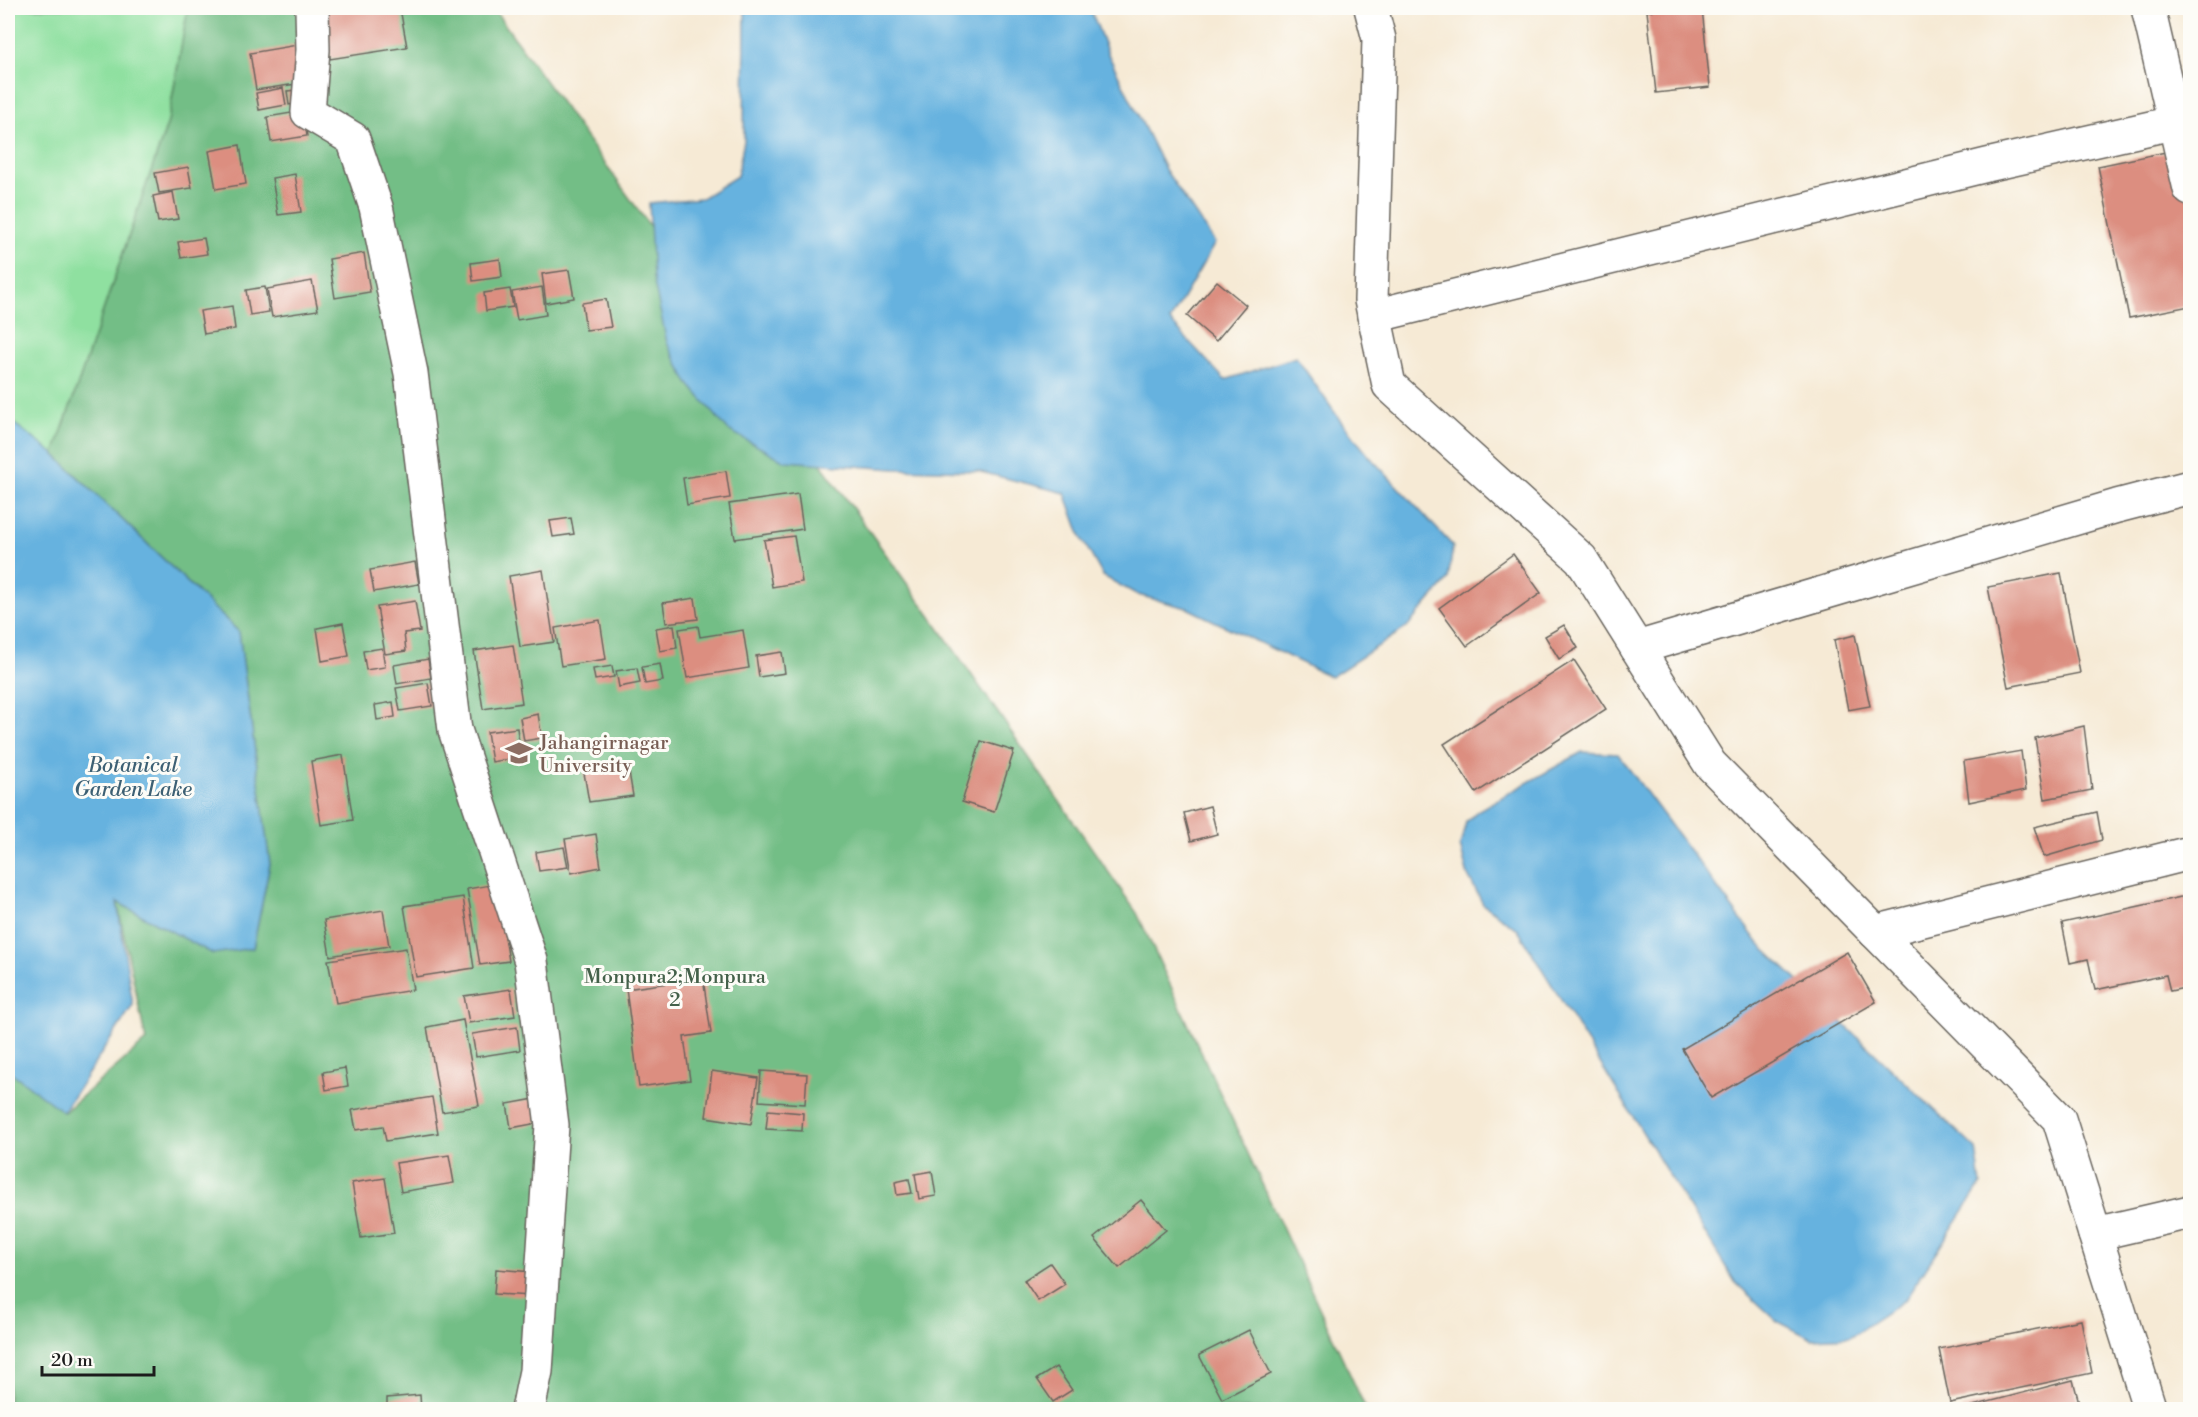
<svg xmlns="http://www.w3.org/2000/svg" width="2198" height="1417" font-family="'Libre Bodoni',serif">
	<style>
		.green { fill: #8fe0a0; stroke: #567e5e; stroke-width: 1.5 }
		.forest { fill: #73be86; stroke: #486d51; stroke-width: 1.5 }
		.water { fill: #66b2df; stroke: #41677e; stroke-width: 1.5 }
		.building { fill: #dc8e80 }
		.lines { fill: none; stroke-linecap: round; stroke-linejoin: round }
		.minor-casing { stroke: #68645d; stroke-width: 36 }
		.minor { stroke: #fff; stroke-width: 33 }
		.labels { text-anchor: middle; stroke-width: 6; stroke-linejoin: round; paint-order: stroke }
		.education-label { font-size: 20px; fill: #785e54; stroke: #fdfcf7; text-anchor: start }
		.park-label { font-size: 20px; fill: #44614a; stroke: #fdfcf7 }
		.water-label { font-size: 21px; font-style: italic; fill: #3d6074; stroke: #fdfcf7 }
	</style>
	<rect width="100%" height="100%" fill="#fdfcf7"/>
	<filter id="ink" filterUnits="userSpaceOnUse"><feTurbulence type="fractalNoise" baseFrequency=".0167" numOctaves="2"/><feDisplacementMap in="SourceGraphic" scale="12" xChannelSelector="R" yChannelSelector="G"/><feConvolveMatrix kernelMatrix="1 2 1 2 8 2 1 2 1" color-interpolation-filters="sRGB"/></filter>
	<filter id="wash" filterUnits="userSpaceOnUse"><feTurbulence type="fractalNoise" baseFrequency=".008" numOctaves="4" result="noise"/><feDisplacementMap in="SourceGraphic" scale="24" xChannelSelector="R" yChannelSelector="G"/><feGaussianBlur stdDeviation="1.35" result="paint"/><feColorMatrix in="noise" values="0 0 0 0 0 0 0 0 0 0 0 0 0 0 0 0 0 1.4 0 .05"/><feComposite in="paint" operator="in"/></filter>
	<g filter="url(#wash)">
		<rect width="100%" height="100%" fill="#f6ead5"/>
		<path class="green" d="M8,8H188L168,122L54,454L8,419Z"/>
		<path class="forest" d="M188,8H493L939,628L1137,913L1366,1409H8V1070L64,1112L146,1041L117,902L253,948L270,864L239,632L54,454L168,122Z"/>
		<g class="water">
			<path d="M745,8H1090L1109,56L1166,171L1215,243L1170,321L1225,380L1296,357L1340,420L1369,456L1453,546L1448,580L1406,628L1331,677L1187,608L1138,595L1103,576L1081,537L1065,493L977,471L895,469L785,461L728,430L688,383L667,343L653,278L649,203L702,198L737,176L744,141Z"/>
			<path d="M8,419L54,454L239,632L270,864L253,948L213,954L117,902L133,1005L63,1112L8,1070Z"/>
			<path d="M1582,752L1618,754L1759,944L1976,1149L1981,1184L1905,1300L1850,1337L1812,1339L1777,1321L1735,1282L1518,930L1483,904L1468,876L1460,846L1466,822L1477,811Z"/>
		</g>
		<g id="blocks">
			<g class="building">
				<path d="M195,8H222V9L196,13Z"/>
				<path d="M322,8H400L407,47L330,59Z"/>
				<path d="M1679,8H1702L1710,87L1656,93L1647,11Z"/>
				<path d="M297,45L303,83L256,90L250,53Z"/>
				<path d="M283,88L286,105L259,110L256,93Z"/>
				<path d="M305,89L307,102L289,105L287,91Z"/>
				<path d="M303,111L307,136L271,142L267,117Z"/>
				<path d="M240,145L246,184L216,189L209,151Z"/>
				<path d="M2190,147V306L2129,318L2098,166Z"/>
				<path d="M188,167L192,188L159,193L155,173Z"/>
				<path d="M295,174L301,212L278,215L272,178Z"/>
				<path d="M173,192L178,219L158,222L153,196Z"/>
				<path d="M204,238L207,254L181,258L178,242Z"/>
				<path d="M364,253L370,292L335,298L329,259Z"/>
				<path d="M500,259L502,277L473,281L471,263Z"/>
				<path d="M569,270L574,298L546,303L542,274Z"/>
				<path d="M312,281L318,310L272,317L267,289Z"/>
				<path d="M1217,281L1246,305L1216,341L1187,316Z"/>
				<path d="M265,287L269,312L250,315L246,290Z"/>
				<path d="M542,287L546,315L517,320L512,292Z"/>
				<path d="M510,289L513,307L486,311L484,293Z"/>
				<path d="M606,299L611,327L586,330L582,303Z"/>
				<path d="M232,306L235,329L204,334L200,311Z"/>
				<path d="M726,471L730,498L687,505L683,478Z"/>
				<path d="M798,494L803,529L735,539L729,504Z"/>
				<path d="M571,518L574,534L553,537L550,521Z"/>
				<path d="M794,536L802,582L772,587L764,540Z"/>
				<path d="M1513,554L1541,593L1467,646L1439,608Z"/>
				<path d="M415,562L419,584L374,592L370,570Z"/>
				<path d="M543,570L554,642L520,647L509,576Z"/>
				<path d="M2061,573L2080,673L2008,687L1988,587Z"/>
				<path d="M695,598L698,619L666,623L663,603Z"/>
				<path d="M415,601L420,631L404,633L406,651L385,654L377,607Z"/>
				<path d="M600,620L606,659L561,666L555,628Z"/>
				<path d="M343,623L349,656L322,661L317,628Z"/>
				<path d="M674,625L677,648L660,651L656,628Z"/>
				<path d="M1564,625L1578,648L1559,659L1545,636Z"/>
				<path d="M698,626L700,637L743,630L749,668L687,678L679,629Z"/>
				<path d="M1855,635L1870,706L1848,710L1834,640Z"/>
				<path d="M513,645L522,703L483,709L474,651Z"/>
				<path d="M382,648L385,667L366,670L363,651Z"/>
				<path d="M782,652L785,673L759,677L756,656Z"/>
				<path d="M428,659L431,678L397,684L394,665Z"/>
				<path d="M1574,660L1606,709L1476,793L1444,744Z"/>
				<path d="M660,664L663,681L645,684L642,667Z"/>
				<path d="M612,666L614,677L595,680L593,669Z"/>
				<path d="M637,668L640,683L619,687L616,671Z"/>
				<path d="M428,683L432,706L400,711L396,688Z"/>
				<path d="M393,702L395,717L377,720L375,705Z"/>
				<path d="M538,714L542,738L524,741L520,718Z"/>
				<path d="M2084,726L2092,790L2045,799L2035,738Z"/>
				<path d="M517,728L521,757L492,762L487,732Z"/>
				<path d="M981,741L1014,751L994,812L962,802Z"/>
				<path d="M2021,751L2026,790L1969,802L1964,761Z"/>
				<path d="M343,755L353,820L321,825L311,761Z"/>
				<path d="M628,766L633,796L589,802L584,773Z"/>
				<path d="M1210,806L1217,834L1191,841L1184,813Z"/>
				<path d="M2097,812L2102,840L2044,857L2034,827Z"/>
				<path d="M596,834L601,867L571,873L565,839Z"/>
				<path d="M564,847L568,867L539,871L536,852Z"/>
				<path d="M496,884L509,961L480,965L467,889Z"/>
				<path d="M2190,895V987L2170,991L2166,975L2095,990L2088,959L2070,963L2062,923Z"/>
				<path d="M463,897L474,968L416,977L404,906Z"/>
				<path d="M383,910L389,946L330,956L324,920Z"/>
				<path d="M406,948L413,990L336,1003L328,960Z"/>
				<path d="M1847,952L1876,1002L1711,1098L1682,1049Z"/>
				<path d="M703,978L711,1033L684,1037L690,1080L639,1087L626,989Z"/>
				<path d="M511,989L515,1016L469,1023L464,996Z"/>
				<path d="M463,1020L479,1106L442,1112L427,1027Z"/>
				<path d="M517,1027L520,1050L476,1057L472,1034Z"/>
				<path d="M345,1068L348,1086L326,1090L323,1072Z"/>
				<path d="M712,1071L758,1078L751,1124L706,1117Z"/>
				<path d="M761,1071L807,1074L805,1104L759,1101Z"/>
				<path d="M432,1097L438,1133L386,1141L383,1126L356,1130L352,1110Z"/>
				<path d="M535,1099L538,1123L511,1128L507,1104Z"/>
				<path d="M768,1110L803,1113L802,1131L766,1129Z"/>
				<path d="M449,1155L454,1183L401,1192L396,1163Z"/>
				<path d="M932,1171L936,1196L919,1199L915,1174Z"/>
				<path d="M385,1178L394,1233L361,1238L352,1183Z"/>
				<path d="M909,1179L912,1193L897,1195L895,1182Z"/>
				<path d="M1141,1200L1166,1230L1119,1268L1094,1238Z"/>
				<path d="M1050,1263L1065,1284L1038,1301L1024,1280Z"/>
				<path d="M496,1269L533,1272L532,1296L494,1294Z"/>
				<path d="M2081,1320L2092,1373L1950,1403L1939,1349Z"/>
				<path d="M1249,1330L1271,1374L1222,1399L1199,1355Z"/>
				<path d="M1056,1367L1072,1390L1053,1402L1037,1379Z"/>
				<path d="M2073,1380L2081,1410H1961V1409Z"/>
				<path d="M420,1395L421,1410H387V1398Z"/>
			</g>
		</g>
	</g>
	<g filter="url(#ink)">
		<use href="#blocks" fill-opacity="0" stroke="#68645d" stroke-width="1.5"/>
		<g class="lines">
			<defs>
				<g id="minor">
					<path d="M312,8L313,50L308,112L353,139L376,207L411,373L455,730L531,961L552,1125L536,1371L528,1410"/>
					<path d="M1371,8L1379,39L1371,300L1389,385L1581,559L1710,764L2059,1119L2150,1410"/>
					<path d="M2148,8L2190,189"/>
					<path d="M1374,316L1987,165L2190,119"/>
					<path d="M1637,648L2117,506L2190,487"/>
					<path d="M1875,932L2190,853"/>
					<path d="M2095,1234L2190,1212"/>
				</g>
			</defs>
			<use href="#minor" class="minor-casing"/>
			<use href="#minor" class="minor"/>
		</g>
	</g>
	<defs>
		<symbol id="university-bare" viewBox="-9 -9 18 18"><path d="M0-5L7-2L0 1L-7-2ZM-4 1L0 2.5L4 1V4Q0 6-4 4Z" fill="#8d6e63" stroke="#fdfcf7" stroke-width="2.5" paint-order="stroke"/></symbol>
	</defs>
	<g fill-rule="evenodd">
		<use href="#university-bare" x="500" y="734" width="38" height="38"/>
	</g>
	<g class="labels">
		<g class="education-label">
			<text x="539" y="749">Jahangirnagar<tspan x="539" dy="23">University</tspan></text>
		</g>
		<g class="park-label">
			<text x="675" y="983">Monpura2;Monpura<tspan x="675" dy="23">2</tspan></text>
		</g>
		<g class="water-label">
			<text x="133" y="772">Botanical<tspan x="133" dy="24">Garden Lake</tspan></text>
		</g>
	</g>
	<rect width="2198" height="1417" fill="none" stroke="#fdfcf7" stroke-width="30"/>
	<path d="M42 1366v9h112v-9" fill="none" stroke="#1c1c1c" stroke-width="3"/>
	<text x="51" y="1366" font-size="18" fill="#1c1c1c" stroke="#fdfcf7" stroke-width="4.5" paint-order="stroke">20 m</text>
</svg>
